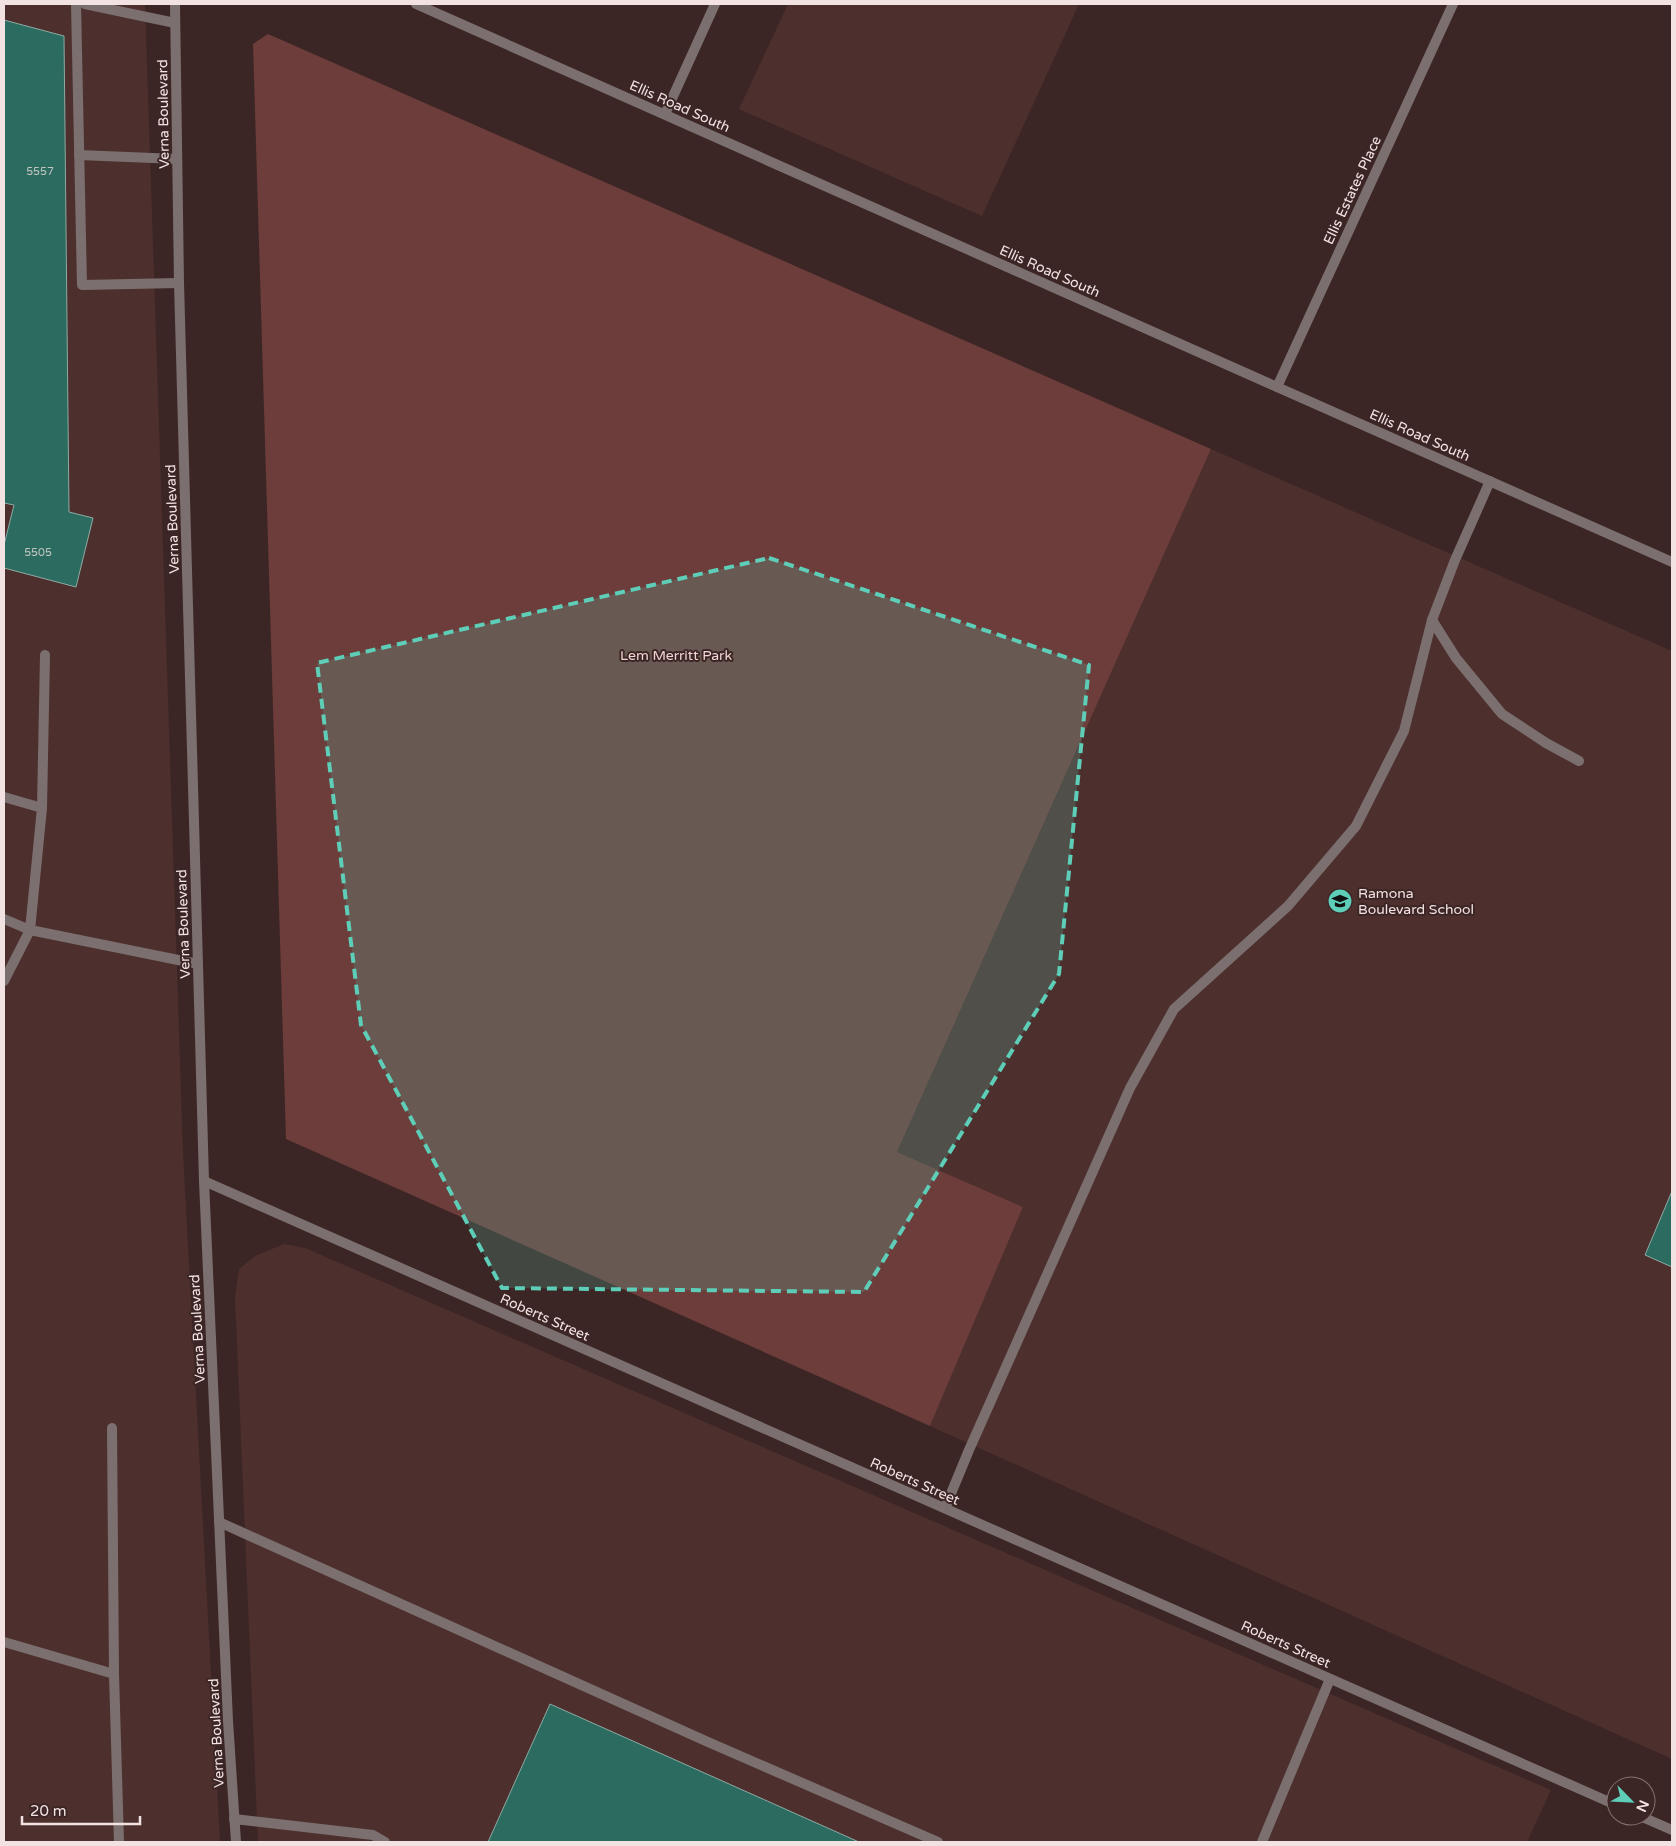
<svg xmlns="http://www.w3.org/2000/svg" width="1676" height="1846" font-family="'Varela Round',sans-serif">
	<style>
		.built { fill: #4d302e }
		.green { fill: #6c3d3a }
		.building { fill: #2c6b5f; stroke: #8eaba4 }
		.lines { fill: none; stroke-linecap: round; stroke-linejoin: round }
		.service { stroke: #7b706f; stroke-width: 10 }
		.minor { stroke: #7b706f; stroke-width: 10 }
		.tertiary { stroke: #7b706f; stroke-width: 10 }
		.marked { fill: #5eceb8; fill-opacity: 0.2; stroke: #5eceb8; stroke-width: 4; stroke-dasharray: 10 6; stroke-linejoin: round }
		.labels { text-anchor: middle; stroke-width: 4; stroke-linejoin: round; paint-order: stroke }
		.number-label { font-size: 11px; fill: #c0c5c1 }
		.street-label { font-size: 14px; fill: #f2e3e2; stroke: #3c2625 }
		.park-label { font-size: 14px; fill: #f0d6d4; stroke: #3c2625 }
		.poi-label { font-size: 14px; fill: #f2e3e2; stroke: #3c2625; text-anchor: start }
	</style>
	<rect width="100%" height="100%" fill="#3c2625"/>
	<g class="built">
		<path d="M4,4H145L183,1153L220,1842H4Z"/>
		<path d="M788,4H1079L982,216L739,109Z"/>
		<path d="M1211,449L1672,651V1759L930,1426L1023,1207L897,1152Z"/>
		<path d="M284,1244L305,1248L1551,1790L1527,1842H258L235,1297L239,1269L255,1256Z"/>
	</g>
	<path class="green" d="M268,34L1211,449L897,1152L1023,1207L930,1426L286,1139L253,44Z"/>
	<g class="building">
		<path d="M4,20L64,36L69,512L93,518L76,587L4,568V545L14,505L4,503Z"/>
		<path d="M1672,1191V1267L1645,1255Z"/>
		<path d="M550,1704L859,1842H488Z"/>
	</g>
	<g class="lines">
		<g class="service">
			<path d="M76,4L82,285L179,283"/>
			<path d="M85,4L175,23"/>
			<path d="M665,114L715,4"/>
			<path d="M79,155L177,159"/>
			<path d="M1432,620L1456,658L1502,714L1546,743L1579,761"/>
			<path d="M4,797L42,808L30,930L198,964"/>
			<path d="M42,808L45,655"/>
			<path d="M4,919L30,930L4,981"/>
			<path d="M112,1428L114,1674L119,1842"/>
			<path d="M945,1508L969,1450L1130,1088L1174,1009L1288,906L1356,826L1404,731L1432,620L1455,560L1490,481"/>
			<path d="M219,1522L708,1742L938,1842"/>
			<path d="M4,1642L114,1674"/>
			<path d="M234,1819L373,1835L385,1842"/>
			<path d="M1262,1842L1330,1679"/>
		</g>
		<g class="minor">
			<path d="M1277,387L1453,4"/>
			<path d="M204,1181L1616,1805"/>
			<path d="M1640,1816L1672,1830"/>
		</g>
		<g class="tertiary">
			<path d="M175,4L179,283L204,1181L228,1721L236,1842"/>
			<path d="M416,4L1277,387L1672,562"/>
		</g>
	</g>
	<path class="marked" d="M769,558L1089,665L1059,974L864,1292L502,1288L361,1025L317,663Z"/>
	<defs>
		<symbol id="school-disc" viewBox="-11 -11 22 22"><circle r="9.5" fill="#5eceb8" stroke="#3c2625"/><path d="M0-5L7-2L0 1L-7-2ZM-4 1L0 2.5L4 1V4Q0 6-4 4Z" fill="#111"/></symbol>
	</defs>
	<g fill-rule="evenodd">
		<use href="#school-disc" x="1326" y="887" width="28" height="28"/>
	</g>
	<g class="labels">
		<g class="number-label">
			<text x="40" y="175">5557</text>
			<text x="38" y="556">5505</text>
		</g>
		<g class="street-label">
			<text transform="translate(680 106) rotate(24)" y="5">Ellis Road South</text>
			<text transform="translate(163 114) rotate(-91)" y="5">Verna Boulevard</text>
			<text transform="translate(1352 190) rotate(-65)" y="5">Ellis Estates Place</text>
			<text transform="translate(1050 271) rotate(24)" y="5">Ellis Road South</text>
			<text transform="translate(1420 435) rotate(24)" y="5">Ellis Road South</text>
			<text transform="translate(172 519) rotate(-92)" y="5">Verna Boulevard</text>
			<text transform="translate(183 924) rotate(-92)" y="5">Verna Boulevard</text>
			<text transform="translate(545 1317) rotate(24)" y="5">Roberts Street</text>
			<text transform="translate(197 1329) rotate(-93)" y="5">Verna Boulevard</text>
			<text transform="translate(915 1481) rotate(24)" y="5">Roberts Street</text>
			<text transform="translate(1286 1644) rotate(24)" y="5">Roberts Street</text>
			<text transform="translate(216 1733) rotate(-93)" y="5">Verna Boulevard</text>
		</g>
		<g class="park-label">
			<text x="676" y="660">Lem Merritt Park</text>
		</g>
		<g class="poi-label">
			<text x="1358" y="898">Ramona<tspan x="1358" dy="16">Boulevard School</tspan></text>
		</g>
	</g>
	<rect width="1676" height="1846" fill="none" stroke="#f2e3e2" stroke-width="10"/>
	<g transform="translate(1631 1801) rotate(114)"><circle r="24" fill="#3c2625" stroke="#857271"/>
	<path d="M0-4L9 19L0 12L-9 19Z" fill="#5eceb8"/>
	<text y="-8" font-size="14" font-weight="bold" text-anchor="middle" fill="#f2e3e2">N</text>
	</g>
	<path d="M22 1816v8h118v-8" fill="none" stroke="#f2e3e2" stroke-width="2.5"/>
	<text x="30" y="1816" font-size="15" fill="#f2e3e2" stroke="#3c2625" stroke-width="4" paint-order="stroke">20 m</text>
</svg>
